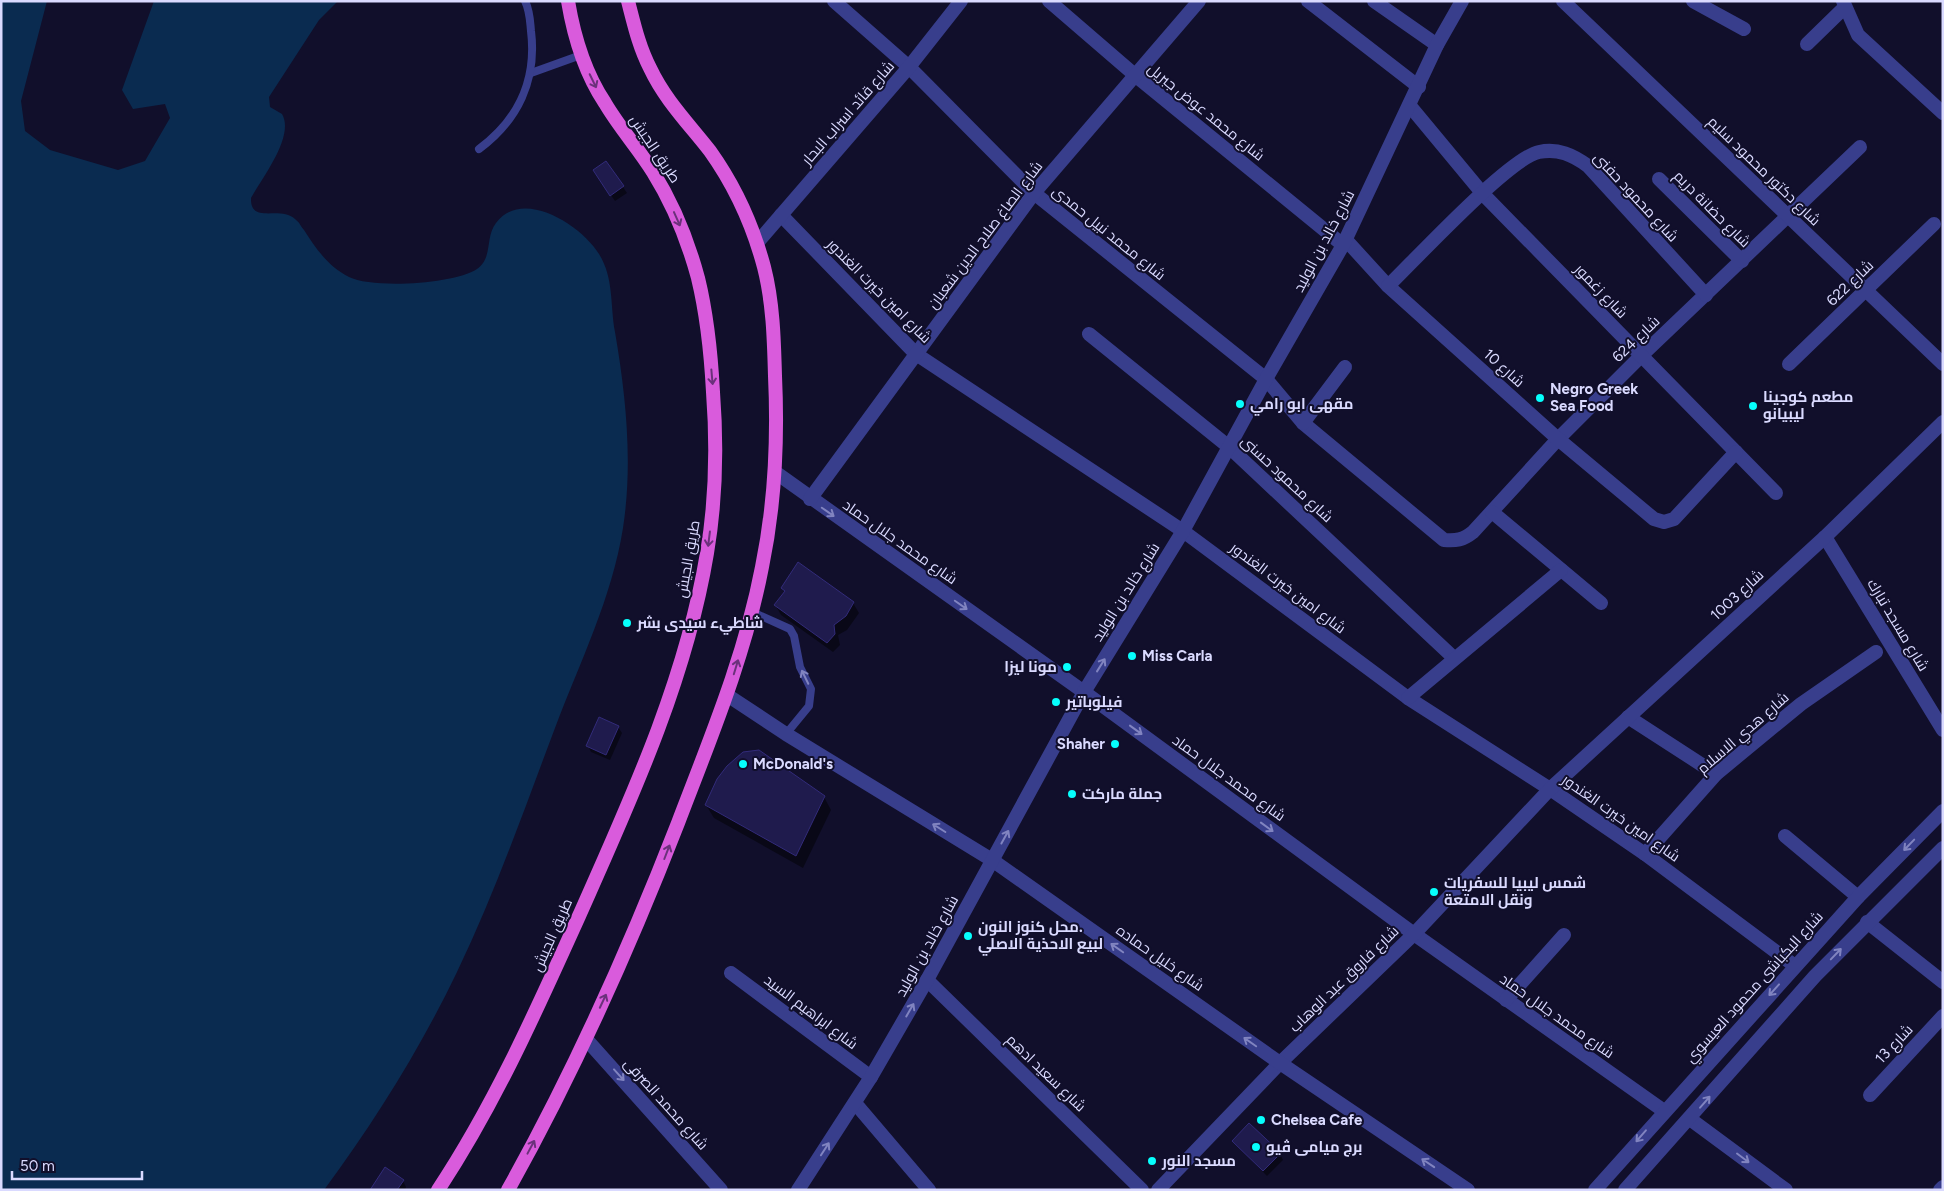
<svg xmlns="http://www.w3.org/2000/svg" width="1944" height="1191" font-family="Figtree,Cairo,sans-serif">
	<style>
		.water { fill: #0a2b50 }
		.pier { fill: #110f2b }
		.shadow { fill: #0007 }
		.building { fill: #1f1b4d; stroke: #322b7a }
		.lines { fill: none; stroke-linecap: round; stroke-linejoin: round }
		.service { stroke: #383e8c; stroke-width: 8 }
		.minor { stroke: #383e8c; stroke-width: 14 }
		.tertiary { stroke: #383e8c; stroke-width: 14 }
		.trunk { stroke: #d95bdc; stroke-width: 14 }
		.oneway { stroke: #6b317b }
		.oneway2 { stroke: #8184c0 }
		.poi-dot { fill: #06fffd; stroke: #110f2b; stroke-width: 2 }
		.labels { text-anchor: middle; stroke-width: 4; stroke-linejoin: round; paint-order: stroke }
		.street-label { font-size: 15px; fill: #dadaff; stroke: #110f2b }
		.poi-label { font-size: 15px; font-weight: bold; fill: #dadaff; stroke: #110f2b; text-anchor: start }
	</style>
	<rect width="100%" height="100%" fill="#110f2b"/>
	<path class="water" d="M1,1H338L319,20L269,97L270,107L282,114C295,136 262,178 251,198C250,225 280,205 295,219C301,224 299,224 304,230C316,249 329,267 349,277C373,289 455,284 477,269C493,258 485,237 496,223C523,187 582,226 599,254C614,278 610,305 615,332C626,396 633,463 623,528C612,598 580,662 555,728C524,810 495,893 457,972C420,1049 375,1121 324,1190H1Z"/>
	<path class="pier" d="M47,1H154L122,90L133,109L165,104L170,118L145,161L118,170L50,150L25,131L21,101Z"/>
	<g class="shadow">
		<path d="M606,162L627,193L615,201L598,176Z"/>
		<path d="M783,588L853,603L859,613L847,630L838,635L840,645L833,652L781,615L776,606L786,593Z"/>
		<path d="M618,727L622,733L610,760L591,752L588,746Z"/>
		<path d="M824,797L831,810L803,868L714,818L706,805Z"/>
		<path d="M1233,1141L1280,1154L1283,1160L1267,1176Z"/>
		<path d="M403,1181L406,1187L405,1190H371Z"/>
	</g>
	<g class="building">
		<path d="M606,161L624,186L610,196L593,170Z"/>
		<path d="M798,562L854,602L846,616L834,625L835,634L827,643L774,605L785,591L781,588Z"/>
		<path d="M599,717L619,726L606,755L586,746Z"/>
		<path d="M759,750L825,796L796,856L705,805L717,779L727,766L743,752Z"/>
		<path d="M1249,1123L1281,1153L1263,1171L1232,1141Z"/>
		<path d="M385,1167L404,1180L397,1190H370Z"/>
	</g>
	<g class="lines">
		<g class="service">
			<path d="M531,73L581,55"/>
			<path d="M479,149C518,120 537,80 531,31C530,21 530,11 525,1"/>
			<path d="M752,612L790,629L794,636L800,667L811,689L809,706L786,734"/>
		</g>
		<g class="minor">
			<path d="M834,1L909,67L1034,193L1266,379L1303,423L1444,540C1456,541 1463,540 1473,532L1558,439L1641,356L1860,147"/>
			<path d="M1049,1L1136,76L1343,245"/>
			<path d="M1308,1L1419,87"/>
			<path d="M1374,1L1437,45"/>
			<path d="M1563,1L1943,364"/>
			<path d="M1693,1L1744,29"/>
			<path d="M1843,1L1858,35L1943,113"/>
			<path d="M1807,44L1845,7"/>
			<path d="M1410,106L1483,194L1776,493"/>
			<path d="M1659,179L1742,261"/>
			<path d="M781,215L916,354L1183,531L1408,698L1550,789L1645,854L1795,966"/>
			<path d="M1346,240L1388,286L1558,439L1654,519L1664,522L1674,519L1736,452"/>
			<path d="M757,243L909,67L961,1"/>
			<path d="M1388,286C1415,260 1509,158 1539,152C1558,148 1573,155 1588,166L1706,295"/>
			<path d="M1089,334L1229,447L1454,658"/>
			<path d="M1789,364L1934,224"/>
			<path d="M1303,423L1345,367"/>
			<path d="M775,472L1084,692L1414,934L1664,1111"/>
			<path d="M810,499L1034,193L1199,1"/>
			<path d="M1492,512L1601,603"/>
			<path d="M1825,537L1943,730"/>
			<path d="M1408,698L1561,570"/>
			<path d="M1628,717L1716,774"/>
			<path d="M1785,836L1858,897"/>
			<path d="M1645,854L1716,774L1801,704L1876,652"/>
			<path d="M1867,922L1943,982"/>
			<path d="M731,973L871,1077"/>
			<path d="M927,980L1142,1190"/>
			<path d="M1506,1000L1564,935"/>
			<path d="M586,1039L721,1190"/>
			<path d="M1870,1095L1943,1016"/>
			<path d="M855,1103L929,1190"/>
			<path d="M1690,1119L1786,1190"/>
			<path d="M1158,1190L1280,1063L1414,934L1550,789L1825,537L1943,422"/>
			<path d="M1940,1190L1943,1187"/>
		</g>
		<g class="tertiary">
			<path d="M727,695L786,734L992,860L1280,1063L1468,1190"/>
			<path d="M798,1190L871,1077L927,980L1084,692L1183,531L1266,379L1343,245L1437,45L1462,1"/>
			<path d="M1595,1190L1858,897L1943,811"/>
			<path d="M1625,1190L1815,976L1943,848"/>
		</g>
		<g class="trunk">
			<path d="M438,1190C495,1104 537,1009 579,916C631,799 686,680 707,553C716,500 717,445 713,392C711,354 707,315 698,278C688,241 673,204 653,172C638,148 619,127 605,103C585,73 574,37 568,1"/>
			<path d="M508,1190C574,1072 629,949 678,823C710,739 745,656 762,567C775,504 778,440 775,376C774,339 773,302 764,267C753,226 735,186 710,151C689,124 665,100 650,68C639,47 634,24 628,1"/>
		</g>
	</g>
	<defs><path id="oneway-shaft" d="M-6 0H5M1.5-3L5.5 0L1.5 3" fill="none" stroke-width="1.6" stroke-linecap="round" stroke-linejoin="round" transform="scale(1.25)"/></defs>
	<g class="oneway">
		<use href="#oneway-shaft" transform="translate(593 81) rotate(64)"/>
		<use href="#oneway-shaft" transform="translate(677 219) rotate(66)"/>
		<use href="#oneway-shaft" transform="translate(712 377) rotate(85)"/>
		<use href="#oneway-shaft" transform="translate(709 539) rotate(97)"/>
		<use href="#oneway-shaft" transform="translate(736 667) rotate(-73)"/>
		<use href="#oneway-shaft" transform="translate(667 852) rotate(-69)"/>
		<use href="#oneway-shaft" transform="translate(603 1001) rotate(-65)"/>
		<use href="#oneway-shaft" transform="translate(531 1147) rotate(-62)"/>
	</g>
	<g class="oneway2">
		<use href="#oneway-shaft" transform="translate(828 512) rotate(35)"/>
		<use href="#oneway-shaft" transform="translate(961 605) rotate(35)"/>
		<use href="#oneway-shaft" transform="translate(1101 665) rotate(-58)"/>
		<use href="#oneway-shaft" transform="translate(805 677) rotate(-116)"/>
		<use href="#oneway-shaft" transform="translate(1136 730) rotate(36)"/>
		<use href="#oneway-shaft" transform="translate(1267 827) rotate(36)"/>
		<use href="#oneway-shaft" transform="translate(939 828) rotate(-148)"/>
		<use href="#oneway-shaft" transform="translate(1005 837) rotate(-61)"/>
		<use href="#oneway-shaft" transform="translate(1909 845) rotate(134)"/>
		<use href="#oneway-shaft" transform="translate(1117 948) rotate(-145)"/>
		<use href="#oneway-shaft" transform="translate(1836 954) rotate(-46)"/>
		<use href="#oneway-shaft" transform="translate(1774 990) rotate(132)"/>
		<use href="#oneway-shaft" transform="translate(910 1010) rotate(-60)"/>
		<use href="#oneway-shaft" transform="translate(1250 1042) rotate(-145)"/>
		<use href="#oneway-shaft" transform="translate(619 1075) rotate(48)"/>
		<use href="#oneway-shaft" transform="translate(1705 1102) rotate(-49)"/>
		<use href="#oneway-shaft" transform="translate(1641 1136) rotate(131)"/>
		<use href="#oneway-shaft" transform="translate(825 1149) rotate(-57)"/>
		<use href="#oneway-shaft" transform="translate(1743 1158) rotate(37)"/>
		<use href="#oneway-shaft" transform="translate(1428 1163) rotate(-146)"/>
	</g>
	<g class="poi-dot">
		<circle cx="1540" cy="398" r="5"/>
		<circle cx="1240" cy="404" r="5"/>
		<circle cx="1753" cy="406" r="5"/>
		<circle cx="627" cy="623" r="5"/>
		<circle cx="1132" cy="656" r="5"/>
		<circle cx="1067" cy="667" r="5"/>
		<circle cx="1056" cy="702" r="5"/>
		<circle cx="1115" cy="744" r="5"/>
		<circle cx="743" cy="764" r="5"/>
		<circle cx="1072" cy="794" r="5"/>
		<circle cx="1434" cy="892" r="5"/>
		<circle cx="968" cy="936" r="5"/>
		<circle cx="1261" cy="1120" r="5"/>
		<circle cx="1256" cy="1147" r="5"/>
		<circle cx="1152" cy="1161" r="5"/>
	</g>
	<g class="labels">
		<g class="street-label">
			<text transform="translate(1206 112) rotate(39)" y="5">شارع محمد عوض جبريل</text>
			<text transform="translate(848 113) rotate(-49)" y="5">شارع قائد اسراب البحار</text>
			<text transform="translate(655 149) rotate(56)" y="5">طريق الجيش</text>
			<text transform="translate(1764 171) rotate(44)" y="5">شارع دكتور محمود سليم</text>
			<text transform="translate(1636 197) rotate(47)" y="5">شارع محمود حفنى</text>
			<text transform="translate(1712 209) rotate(45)" y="5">شارع حضانة دريم</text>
			<text transform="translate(1109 233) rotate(39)" y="5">شارع محمد نبيل حمدى</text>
			<text transform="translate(985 235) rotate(-53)" y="5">شارع الصاغ صلاح الدين شعبان</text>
			<text transform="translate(1324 241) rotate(-62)" y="5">شارع خالد بن الوليد</text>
			<text transform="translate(1850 283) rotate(-44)" y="5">شارع 622</text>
			<text transform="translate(879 291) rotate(45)" y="5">شارع امين خيرت الغندور</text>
			<text transform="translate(1601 291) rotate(46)" y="5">شارع زغمور</text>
			<text transform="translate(1636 339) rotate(-44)" y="5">شارع 624</text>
			<text transform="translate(1504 368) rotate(42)" y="5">شارع 10</text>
			<text transform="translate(1287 479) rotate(43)" y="5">شارع محمود حسنى</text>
			<text transform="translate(900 542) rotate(35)" y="5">شارع محمد جلال حماد</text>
			<text transform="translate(688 559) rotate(-80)" y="5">طريق الجيش</text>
			<text transform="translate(1288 588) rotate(37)" y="5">شارع امين خيرت الغندور</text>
			<text transform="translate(1126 592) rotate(-58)" y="5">شارع خالد بن الوليد</text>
			<text transform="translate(1737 595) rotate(-43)" y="5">شارع 1003</text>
			<text transform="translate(1898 625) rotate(59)" y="5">شارع مسجد تبارك</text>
			<text transform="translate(1743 733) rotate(-41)" y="5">شارع هدي الاسلام</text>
			<text transform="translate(1229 778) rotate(36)" y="5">شارع محمد جلال حماد</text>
			<text transform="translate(1621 818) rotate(35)" y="5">شارع امين خيرت الغندور</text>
			<text transform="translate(552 935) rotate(-66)" y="5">طريق الجيش</text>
			<text transform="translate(927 946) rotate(-61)" y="5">شارع خالد بن الوليد</text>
			<text transform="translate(1160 958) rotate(35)" y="5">شارع خليل حماده</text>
			<text transform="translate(1344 979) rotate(-44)" y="5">شارع فاروق عبد الوهاب</text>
			<text transform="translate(1754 987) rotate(-48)" y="5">شارع البكباشى محمود العيسوي</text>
			<text transform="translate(811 1012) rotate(37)" y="5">شارع ابراهيم السيد</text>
			<text transform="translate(1557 1016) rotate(35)" y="5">شارع محمد جلال حماد</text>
			<text transform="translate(1894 1044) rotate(-47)" y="5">شارع 13</text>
			<text transform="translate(1046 1073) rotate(44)" y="5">شارع سعيد ادهم</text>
			<text transform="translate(666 1104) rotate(48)" y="5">شارع محمد الصرفى</text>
		</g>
		<g class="poi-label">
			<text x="1550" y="394">Negro Greek<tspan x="1550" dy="17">Sea Food</tspan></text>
			<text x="1763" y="402">مطعم كوجينا<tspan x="1763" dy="17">ليبيانو</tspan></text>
			<text x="1250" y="409">مقهى ابو رامي</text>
			<text x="637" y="628">شاطيء سيدى بشر</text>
			<text x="1142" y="661">Miss Carla</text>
			<text x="1057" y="672" text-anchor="end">مونا ليزا</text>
			<text x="1066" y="707">فيلوباتير</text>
			<text x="1105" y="749" text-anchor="end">Shaher</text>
			<text x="753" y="769">McDonald's</text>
			<text x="1082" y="799">جملة ماركت</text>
			<text x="1444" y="888">شمس ليبيا للسفريات<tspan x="1444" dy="17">ونقل الامتعة</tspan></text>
			<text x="978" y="932">محل كنوز النون.<tspan x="978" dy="17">لبيع الاحذية الاصلي</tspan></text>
			<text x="1271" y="1125">Chelsea Cafe</text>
			<text x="1266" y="1152">برج ميامى ڤيو</text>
			<text x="1162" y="1166">مسجد النور</text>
		</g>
	</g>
	<rect width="1944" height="1191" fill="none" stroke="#dadaff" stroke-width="5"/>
	<path d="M12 1171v8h130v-8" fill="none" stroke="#dadaff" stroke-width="2.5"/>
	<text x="20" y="1171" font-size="15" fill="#dadaff" stroke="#110f2b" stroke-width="4" paint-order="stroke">50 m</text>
</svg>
